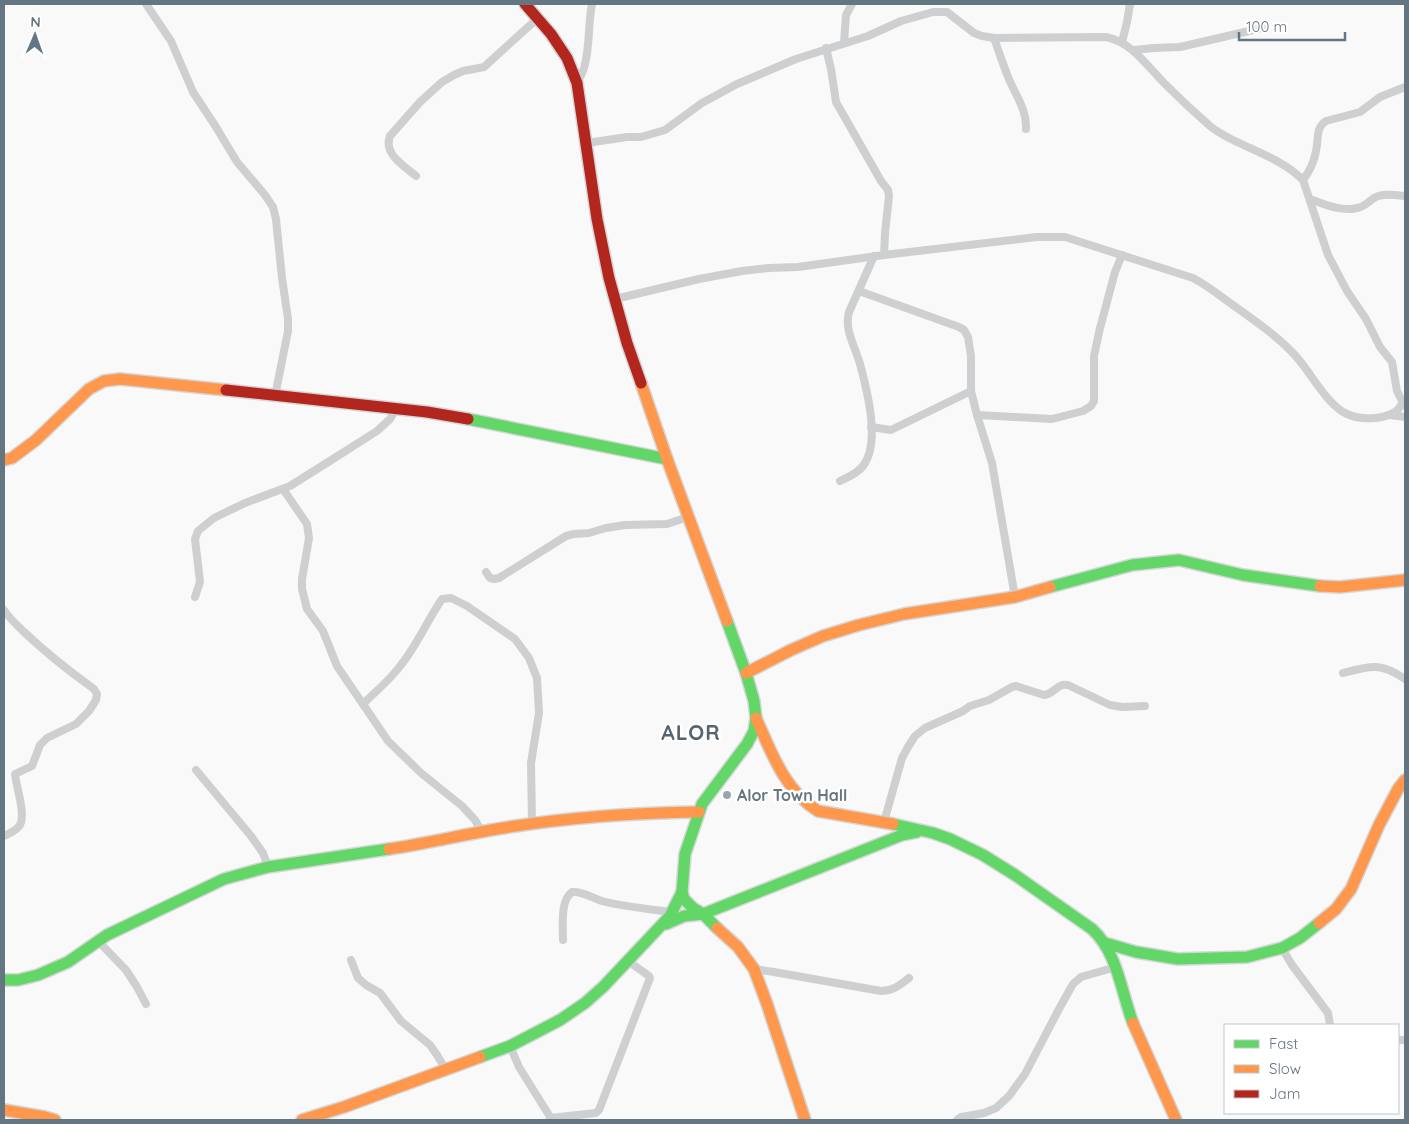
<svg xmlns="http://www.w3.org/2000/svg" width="1409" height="1124" font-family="Quicksand,sans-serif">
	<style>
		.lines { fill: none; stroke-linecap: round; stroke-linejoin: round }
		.fast-casing { stroke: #d5d6d7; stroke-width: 14 }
		.slow-casing { stroke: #d5d6d7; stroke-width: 14 }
		.jam-casing { stroke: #d5d6d7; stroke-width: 14 }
		.street { stroke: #cecfd0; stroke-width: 8 }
		.fast { stroke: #63d668; stroke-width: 11 }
		.slow { stroke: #ff974d; stroke-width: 11 }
		.jam { stroke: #b3261e; stroke-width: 11 }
		.poi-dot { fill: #99a4ac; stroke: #fff; stroke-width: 2 }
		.labels { text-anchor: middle; stroke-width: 5; stroke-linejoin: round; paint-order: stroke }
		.poi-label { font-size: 16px; font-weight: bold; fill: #657683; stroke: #fff; text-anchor: start }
		.district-label { font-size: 21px; font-weight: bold; letter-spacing: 1px; fill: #57646e; stroke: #fff }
	</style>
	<rect width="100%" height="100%" fill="#f9f9f9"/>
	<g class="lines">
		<defs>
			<g id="fast">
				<path d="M468,419L667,459"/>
				<path d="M1050,587L1132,565L1179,560L1243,575L1320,586"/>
				<path d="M893,824L933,833L950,839L983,855L1015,875L1092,929C1118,953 1121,992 1133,1023"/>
				<path d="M666,924L684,916L703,914L902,835L917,832"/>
				<path d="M717,928L703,914L693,908L684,899L682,892L685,854L702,804L747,744L754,731L756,718L754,701L746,673L727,621"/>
				<path d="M1105,943L1136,952L1178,959L1247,957L1282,948L1300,938L1319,923"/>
				<path d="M4,980H18L38,975L68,962L107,935L224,879L268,867L389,849"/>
				<path d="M480,1057L510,1046L560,1020L585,1003L603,987L670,916L682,892"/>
			</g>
			<g id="slow">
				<path d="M641,383L667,459L727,621"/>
				<path d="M4,460L12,458L36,440L89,389L104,381L120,379L226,390"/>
				<path d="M1320,586L1340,587L1405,580"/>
				<path d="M746,673L791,650L823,636L859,625L904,614L1015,597L1050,587"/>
				<path d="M756,718C771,752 785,791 818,811L893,824"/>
				<path d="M389,849C423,844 457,836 491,830C559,818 629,813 699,812"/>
				<path d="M1319,923L1336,909L1351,889L1379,825L1398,789L1405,780"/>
				<path d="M717,928L738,947L754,969L767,1004L805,1120"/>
				<path d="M1133,1023L1176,1120"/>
				<path d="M4,1110L45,1117L55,1120"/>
				<path d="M302,1120L344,1107L480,1057"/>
			</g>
			<g id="jam">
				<path d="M525,4L551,34L567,58L577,83L597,219L609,278L627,343L641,383"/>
				<path d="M226,390L427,412L468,419"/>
			</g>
		</defs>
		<use href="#fast" class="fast-casing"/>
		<use href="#slow" class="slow-casing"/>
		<use href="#jam" class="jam-casing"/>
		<g class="street">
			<path d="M146,4L171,41L193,92L216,127L237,162L265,195L273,207L276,219L282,278L288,319V331L275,396"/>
			<path d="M994,38C999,52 1003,65 1009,79C1016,96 1027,110 1026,129"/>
			<path d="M1122,42L1127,22L1130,4"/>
			<path d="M844,43L846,15L852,4"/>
			<path d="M826,48L831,69L836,102L881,181L888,190L889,196L885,233L884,255"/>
			<path d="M1134,50L1154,48L1180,47L1262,28"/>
			<path d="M577,83C580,77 584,71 585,64C590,44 588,24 592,4"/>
			<path d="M587,143L627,137H641L665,130L702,103L737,84L796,59L868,36L901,21L933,12H947L974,33L982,36L994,38L1106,37C1132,42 1147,66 1165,84C1179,98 1195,113 1210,126C1217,132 1225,136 1233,140C1257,152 1284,161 1303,180L1328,255L1347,291L1366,319L1380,347L1392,362L1397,391L1403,403"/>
			<path d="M416,176C404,166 383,154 390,136L420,102L442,82L454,75L463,71L484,67L538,18"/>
			<path d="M1303,180C1310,171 1314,162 1316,151C1319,139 1315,128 1326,121L1360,112L1380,97L1405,87"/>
			<path d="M1310,199C1324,204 1341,212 1357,208C1364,207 1368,202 1374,198C1383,193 1395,195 1405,196"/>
			<path d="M859,291L959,327L964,330L968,337L971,356V391L977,415L992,463L1015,597"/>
			<path d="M615,299L699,279L742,271L769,268L798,267L884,255L1037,237H1065L1193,278C1210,287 1224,299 1240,310C1258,323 1276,335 1291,351C1309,368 1325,404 1347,414C1360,420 1382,420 1395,412C1399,409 1402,404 1405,400"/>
			<path d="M977,415L1052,419L1083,411L1091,406L1094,401V356L1100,328L1115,272L1122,255"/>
			<path d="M1390,415L1405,417"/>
			<path d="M871,427L891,430L971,391"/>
			<path d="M840,481C848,477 857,474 863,466C881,443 867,390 860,364C855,346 844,330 849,312L874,256"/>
			<path d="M283,489L307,524L309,538L302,579V589L307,609L323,631L337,666L388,741L421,773L462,806L475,820L482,832"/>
			<path d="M486,572L490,578L494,579L499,578L566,536L574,534L589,533L606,528L625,525L667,524L688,517"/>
			<path d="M195,597L200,582L195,539L198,531L214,518L245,503L290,486L333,459L377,431L390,419L396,409"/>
			<path d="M4,610C9,618 16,624 23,631C45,652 69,671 94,689L97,694L96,700L89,711L76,724L47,738L40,745L32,766L15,774C16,787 26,813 20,825C16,831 10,833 4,836"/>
			<path d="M1343,673C1370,666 1380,662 1405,679"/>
			<path d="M363,704C376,691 390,680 401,665C417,645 427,621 442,599L451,598L467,606L515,639L529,658L537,678L539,713L531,763L532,824"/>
			<path d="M196,770L251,836L263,853L268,867"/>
			<path d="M884,822L902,758L908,747L915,736L925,728L963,711L970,706L989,700L1012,687L1016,686L1044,695C1055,694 1056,683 1068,685L1110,705L1122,707L1145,706"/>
			<path d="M563,940C563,927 560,900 572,892C583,891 592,898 602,901C625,907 649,909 672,912"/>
			<path d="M98,941L126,970L137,987L146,1004"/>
			<path d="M1282,948L1292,965L1328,1013L1330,1025"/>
			<path d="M351,960L358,978L366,985L380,993L401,1021L430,1045L437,1055L446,1070"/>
			<path d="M754,969L774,972L881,991C893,991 900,985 909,978"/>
			<path d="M1398,1040H1405"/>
			<path d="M510,1046L519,1067L552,1120"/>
			<path d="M550,1118L596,1113L599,1110L650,978L649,976L628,961"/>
			<path d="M957,1120L961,1117L984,1113L996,1108L1009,1096L1025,1074L1059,1009L1073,984L1081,977L1116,967"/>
		</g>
		<use href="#fast" class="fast"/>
		<use href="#slow" class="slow"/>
		<use href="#jam" class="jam"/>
	</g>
	<circle class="poi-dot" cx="727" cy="795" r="5"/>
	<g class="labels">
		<g class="poi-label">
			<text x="737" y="801">Alor Town Hall</text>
		</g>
		<g class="district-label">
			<text x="691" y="740">ALOR</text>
		</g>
	</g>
	<rect width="1409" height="1124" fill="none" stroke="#657683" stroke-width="10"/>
	<rect x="1224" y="1024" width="175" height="90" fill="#ffffff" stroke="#c1c8cd"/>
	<rect x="1234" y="1040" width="25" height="8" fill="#63d668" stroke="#c1c8cd"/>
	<text x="1269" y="1049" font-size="15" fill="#657683">Fast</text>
	<rect x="1234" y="1065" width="25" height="8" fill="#ff974d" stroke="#c1c8cd"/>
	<text x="1269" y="1074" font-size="15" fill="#657683">Slow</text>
	<rect x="1234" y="1090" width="25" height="8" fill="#b3261e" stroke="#c1c8cd"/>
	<text x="1269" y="1099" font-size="15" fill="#657683">Jam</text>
	<g transform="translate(35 35) rotate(2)" stroke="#ffffff" stroke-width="4" paint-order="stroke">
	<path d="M0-4L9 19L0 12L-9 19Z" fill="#657683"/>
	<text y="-8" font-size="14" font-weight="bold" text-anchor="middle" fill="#657683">N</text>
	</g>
	<path d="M1239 32v8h106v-8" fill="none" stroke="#657683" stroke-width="2.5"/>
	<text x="1246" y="32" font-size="15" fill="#657683" stroke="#ffffff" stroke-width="4" paint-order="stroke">100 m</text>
</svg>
